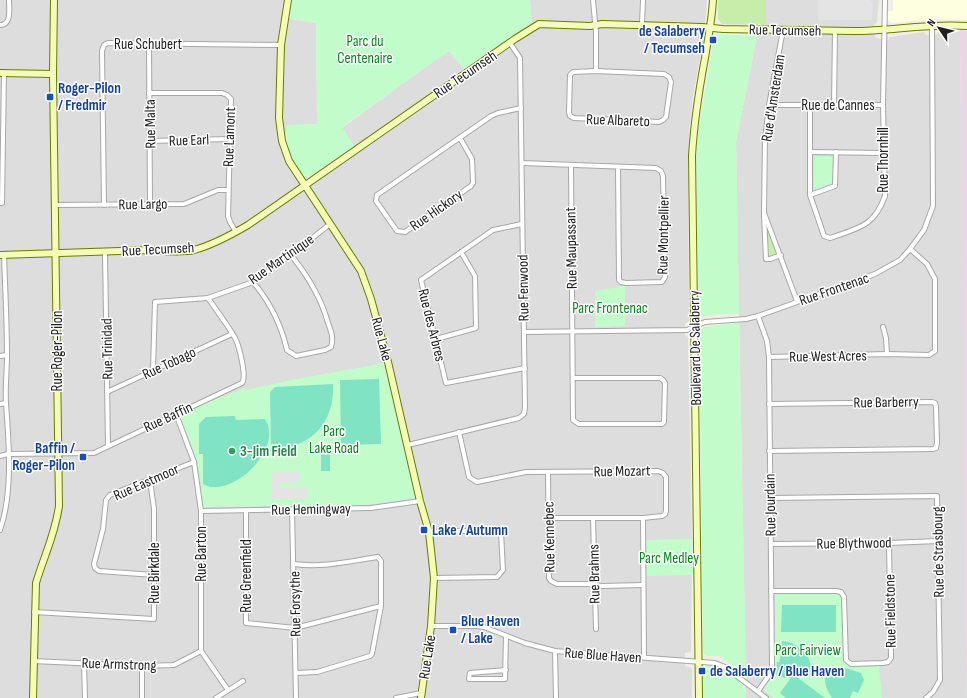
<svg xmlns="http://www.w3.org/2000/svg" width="967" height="698" font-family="'Sofia Sans Condensed',sans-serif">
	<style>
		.residential { fill: #dedddd }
		.industrial { fill: #ead7e5 }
		.education { fill: #fdffe0 }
		.grass { fill: #c6edaa }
		.park { fill: #c1fcca }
		.pitch { fill: #80e3c4 }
		.parking { fill: #e4e4e4 }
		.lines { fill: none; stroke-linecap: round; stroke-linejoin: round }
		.street-casing { stroke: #a7a7a7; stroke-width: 6 }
		.secondary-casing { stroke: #677d00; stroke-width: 8 }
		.street { stroke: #fff; stroke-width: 4 }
		.secondary { stroke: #f4fcb8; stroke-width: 6 }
		.transit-dot { fill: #1a4fb4; stroke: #fff; stroke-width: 1.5 }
		.leisure-dot { fill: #2e9e5b; stroke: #fff; stroke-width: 1.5 }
		.labels { text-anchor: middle; stroke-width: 3; stroke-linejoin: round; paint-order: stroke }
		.street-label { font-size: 15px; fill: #202020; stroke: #fff }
		.transit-label { font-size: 15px; font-weight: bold; fill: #164399; stroke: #fff; text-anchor: start }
		.park-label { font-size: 15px; fill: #07851a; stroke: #fff }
		.leisure-label { font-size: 15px; font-weight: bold; fill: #27864d; stroke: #fff; text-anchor: start }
	</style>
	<rect width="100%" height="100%" fill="#f1eee6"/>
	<g class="residential">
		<path d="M0,0H292L290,19L316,23L317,124L286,126V139L288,149L292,160L303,176V186L356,150L342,128L449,50L464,69L531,22L530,0H707L704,36L693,96L689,132L688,159L689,321L685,324V335L688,337L692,537L691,652L685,653V666L692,668V698H0V77L45,75L0,74Z"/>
		<path d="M766,0H879L877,22L874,25L875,37L880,39L888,40L890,37L924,32L926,35H936L940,31L960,30L967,698H746L736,142L757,36L766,25Z"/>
	</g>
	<path class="industrial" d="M960,30L967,31V698L961,206Z"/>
	<path class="education" d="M893,0H967V20L935,19L892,23L887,20L888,11H893Z"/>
	<g class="grass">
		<path d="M718,0H766V25L722,24L718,19Z"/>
		<path d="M767,232H769L776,251L775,255L769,257L767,254Z"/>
	</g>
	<g class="park">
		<path d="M292,0H530L532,22L464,69L449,51L342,127L354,146L309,177H307C290,168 286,143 286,125L317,124L316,23L290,19Z"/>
		<path d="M720,34L757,36L736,142L739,314L709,315L702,317L699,314L696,161L698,133L714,35Z"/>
		<path d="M816,156H830L833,158L832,183L817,189L814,188V159Z"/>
		<path d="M619,286H625V326L595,327V291L618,287Z"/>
		<path d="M739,323L746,676L719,656H707L704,654L703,649L699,333L704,327Z"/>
		<path d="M384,363L411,478L420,501L411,500L362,505L208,507L201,511C205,480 193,439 176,414L245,388L246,390C291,379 338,372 384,363Z"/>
		<path d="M692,539L693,575L646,576V540Z"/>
		<path d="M836,593L839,595L841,597L843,661C850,670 868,666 879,666L882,698H773L772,696L770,695V696L764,690C767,683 773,677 775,668V595L778,594Z"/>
		<path d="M709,665C719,666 740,680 745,689C747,691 746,695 746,698H702V671Z"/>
	</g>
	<g class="pitch">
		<path d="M379,379L381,444L341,445L340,380Z"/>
		<path d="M333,384C335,423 310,449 271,449L270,392L275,387Z"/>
		<path d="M235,416L236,420L265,419C283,446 240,490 212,487C209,487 206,485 203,484V454H199V424L206,417Z"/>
		<rect x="321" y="454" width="9" height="17"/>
		<path d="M782,605H836V632H781Z"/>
		<path d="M782,641C801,643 812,656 812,675H794L825,698H786L780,693L791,678L779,677L776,674L777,662H779L780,659Z"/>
		<path d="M827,666L843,671L845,668L861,673L864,680L858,693L853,691L850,698H832C825,688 823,678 827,666Z"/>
	</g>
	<g class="parking">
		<path d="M818,0H870L873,2L872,20H818Z"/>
		<path d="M272,471L299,472V483H281L280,488H308V499H272Z"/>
	</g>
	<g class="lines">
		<defs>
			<g id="street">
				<path d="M593,0L596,32V71"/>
				<path d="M0,25C12,25 9,9 9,0"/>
				<path d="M642,25L643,0"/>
				<path d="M783,30L769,105L765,140L764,213L797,301"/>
				<path d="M149,44L150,204"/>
				<path d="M596,71L664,74L669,77L671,82L666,117L663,120L659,122L574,118L570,116L569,112L570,75L573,72Z"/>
				<path d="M149,93H222L227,95L231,99L228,216L230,222L236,232"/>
				<path d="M769,105H883"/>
				<path d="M810,105V195L824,236L830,238C858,228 874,227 885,196L883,105L885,0"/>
				<path d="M834,105L835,31"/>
				<path d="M460,138L472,159L473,183L471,186L405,232L397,231L376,201L377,195L491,116L498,113L521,108"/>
				<path d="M150,141L229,139"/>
				<path d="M811,152L884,153"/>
				<path d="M522,163L656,168L661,171L663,176L665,277L662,282L626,283L621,282L619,280L618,167"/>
				<path d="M571,166L573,420L579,424H662L664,422L665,383L663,380L660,378H574"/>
				<path d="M810,195L835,186L836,152"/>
				<path d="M0,203H2L4,73"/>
				<path d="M55,205L184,204L218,190H228"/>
				<path d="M104,205L102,51L104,45L108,43L281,45"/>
				<path d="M764,215L766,259H770L781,255"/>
				<path d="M522,224L493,230L421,280L446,383L525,368"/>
				<path d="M105,252L108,445"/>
				<path d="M253,282C270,302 281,324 287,350L296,356L325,350L331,347C334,338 331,331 328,323C321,297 308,276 291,255"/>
				<path d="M883,327L886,338L887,354"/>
				<path d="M524,332L687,330L705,322L746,319L758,316L875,274L900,260L910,249L924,230L933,206L932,25"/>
				<path d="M436,339L476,328L475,276L461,252"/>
				<path d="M0,356L7,355"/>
				<path d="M769,357L887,354L929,355L935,351V279L927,264L910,249"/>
				<path d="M153,370L155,302L208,298L253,282L291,255L330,224"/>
				<path d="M107,392L232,334"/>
				<path d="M0,404L6,403"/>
				<path d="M769,404L932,402L935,403L936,407L937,443L936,448L933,449L769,451"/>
				<path d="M176,414L194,462L201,511V651L228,690"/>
				<path d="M459,432L469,477L477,482L526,472L658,471L663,473L666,477V511L665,514L662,516L643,518H549"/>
				<path d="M408,445L519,418L524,414L525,407L520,58L510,43"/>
				<path d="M0,456L8,454L94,453L242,383C247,377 239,345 235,338C227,324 217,311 208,298"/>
				<path d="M548,472L549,578L551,581L557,584H588L602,586L643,585"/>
				<path d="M770,498L937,496L940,680L933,692L926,698"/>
				<path d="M292,510L296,698"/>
				<path d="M201,511L371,508L420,501"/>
				<path d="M246,511V623L295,628L381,606"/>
				<path d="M593,518L596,629"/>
				<path d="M643,518L644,657"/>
				<path d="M0,530C13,493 9,443 6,404C5,388 7,371 7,355C7,321 5,288 4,254"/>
				<path d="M429,532L494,530L501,533L503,570L497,577L434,578"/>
				<path d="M771,544L889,543L938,541"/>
				<path d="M294,564C322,568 351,561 378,557L381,561V606L372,654L370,656L317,672L296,673"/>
				<path d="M154,575L99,571L95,568L94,564L103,529L106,500L110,495L194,462"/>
				<path d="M771,591H836L841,592L844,597L846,660L851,664L883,663L888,662L891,658L889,543"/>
				<path d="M34,612L154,619V509L150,480"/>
				<path d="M431,626H476L484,627L525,643L555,651L715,663L725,667L766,698"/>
				<path d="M555,651L556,698"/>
				<path d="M33,661L142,666L174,665L201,651"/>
				<path d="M84,663L85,698"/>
				<path d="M506,670L470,673L469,679H505L506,636"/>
				<path d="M758,691L770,674L772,667L769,357L767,341L758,316"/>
				<path d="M142,698V666"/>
				<path d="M216,698L243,681"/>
				<path d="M396,698L421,693"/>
			</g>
			<g id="secondary">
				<path d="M288,0L281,45L279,118L282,141L289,161L361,271L371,299L388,362L420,501L429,532L434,578L431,626L421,698"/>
				<path d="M0,73L53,74"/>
				<path d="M0,255L150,250C164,251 180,253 194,250C213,245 231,235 248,225L515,39L539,24L590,26L602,24L702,27L723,29L853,31C891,31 929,23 967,26"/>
				<path d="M33,698L36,583C44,556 55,535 59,506L53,74L54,0"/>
				<path d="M699,698L692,156C694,123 699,90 705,58C708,38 712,20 713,0"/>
			</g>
		</defs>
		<use href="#street" class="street-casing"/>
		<use href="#secondary" class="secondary-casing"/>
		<use href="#street" class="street"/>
		<use href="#secondary" class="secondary"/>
	</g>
	<g class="transit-dot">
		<rect x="709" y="36" width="8" height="8" rx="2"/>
		<rect x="46" y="93" width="8" height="8" rx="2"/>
		<rect x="79" y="453" width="8" height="8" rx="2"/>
		<rect x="420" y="526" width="8" height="8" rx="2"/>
		<rect x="449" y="626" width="8" height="8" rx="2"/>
		<rect x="698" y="667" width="8" height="8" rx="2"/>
	</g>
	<circle class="leisure-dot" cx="232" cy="451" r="4"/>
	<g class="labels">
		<g class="street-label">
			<text transform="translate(785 30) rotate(1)" y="5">Rue Tecumseh</text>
			<text x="148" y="49">Rue Schubert</text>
			<text transform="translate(465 74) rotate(-34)" y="5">Rue Tecumseh</text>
			<text transform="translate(773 98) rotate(-81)" y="5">Rue d'Amsterdam</text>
			<text x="838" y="110">Rue de Cannes</text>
			<text transform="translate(618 120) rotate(2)" y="5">Rue Albareto</text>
			<text transform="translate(150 124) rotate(-91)" y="5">Rue Malta</text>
			<text transform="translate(229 137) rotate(-88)" y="5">Rue Lamont</text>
			<text transform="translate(189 140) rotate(-2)" y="5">Rue Earl</text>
			<text transform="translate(883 160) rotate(-90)" y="5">Rue Thornhill</text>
			<text transform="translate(143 204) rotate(-1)" y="5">Rue Largo</text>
			<text transform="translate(436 210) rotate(-35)" y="5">Rue Hickory</text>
			<text transform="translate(663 235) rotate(-89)" y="5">Rue Montpellier</text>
			<text transform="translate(571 248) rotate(-91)" y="5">Rue Maupassant</text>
			<text transform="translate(158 249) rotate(-3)" y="5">Rue Tecumseh</text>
			<text transform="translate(281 259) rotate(-35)" y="5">Rue Martinique</text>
			<text transform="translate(523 288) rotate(-91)" y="5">Rue Fenwood</text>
			<text transform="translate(834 289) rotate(-19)" y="5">Rue Frontenac</text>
			<text transform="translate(432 325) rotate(76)" y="5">Rue des Arbres</text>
			<text transform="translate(382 339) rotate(75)" y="5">Rue Lake</text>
			<text transform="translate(695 348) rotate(-91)" y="5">Boulevard De Salaberry</text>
			<text transform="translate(107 349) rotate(-91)" y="5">Rue Trinidad</text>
			<text transform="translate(57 351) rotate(-90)" y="5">Rue Roger-Pilon</text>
			<text transform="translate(828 356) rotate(-1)" y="5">Rue West Acres</text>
			<text transform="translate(169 363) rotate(-25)" y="5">Rue Tobago</text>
			<text transform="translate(886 402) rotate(-1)" y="5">Rue Barberry</text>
			<text transform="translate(168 417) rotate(-25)" y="5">Rue Baffin</text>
			<text transform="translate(622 471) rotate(-1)" y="5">Rue Mozart</text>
			<text transform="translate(146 482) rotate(-24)" y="5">Rue Eastmoor</text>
			<text transform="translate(770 505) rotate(-91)" y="5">Rue Jourdain</text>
			<text transform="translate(311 509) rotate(-1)" y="5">Rue Hemingway</text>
			<text transform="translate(549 537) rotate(-91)" y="5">Rue Kennebec</text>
			<text transform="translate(854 543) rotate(-1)" y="5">Rue Blythwood</text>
			<text transform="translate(938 552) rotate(-91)" y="5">Rue de Strasbourg</text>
			<text transform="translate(201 554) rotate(-90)" y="5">Rue Barton</text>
			<text transform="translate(154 573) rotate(-90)" y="5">Rue Birkdale</text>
			<text transform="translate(594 574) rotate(-91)" y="5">Rue Brahms</text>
			<text transform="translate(246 576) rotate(-90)" y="5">Rue Greenfield</text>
			<text transform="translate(295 604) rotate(-91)" y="5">Rue Forsythe</text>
			<text transform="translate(890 611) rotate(-91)" y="5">Rue Fieldstone</text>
			<text transform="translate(603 655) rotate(4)" y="5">Rue Blue Haven</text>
			<text transform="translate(427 657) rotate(-81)" y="5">Rue Lake</text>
			<text transform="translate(119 664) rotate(2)" y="5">Rue Armstrong</text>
		</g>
		<g class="transit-label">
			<text x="705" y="36" text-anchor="end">de Salaberry<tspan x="705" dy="17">/ Tecumseh</tspan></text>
			<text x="58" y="93">Roger-Pilon<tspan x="58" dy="17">/ Fredmir</tspan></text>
			<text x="75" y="453" text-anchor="end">Baffin /<tspan x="75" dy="17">Roger-Pilon</tspan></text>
			<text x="432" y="535">Lake / Autumn</text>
			<text x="461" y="626">Blue Haven<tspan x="461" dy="17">/ Lake</tspan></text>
			<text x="710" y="676">de Salaberry / Blue Haven</text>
		</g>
		<g class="park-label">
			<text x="365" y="46">Parc du<tspan x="365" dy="17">Centenaire</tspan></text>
			<text x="610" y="313">Parc Frontenac</text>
			<text x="334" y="436">Parc<tspan x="334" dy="17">Lake Road</tspan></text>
			<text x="669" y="563">Parc Medley</text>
			<text x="808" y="655">Parc Fairview</text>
		</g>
		<g class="leisure-label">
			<text x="240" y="456">3-Jim Field</text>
		</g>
	</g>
	<g transform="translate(939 28) rotate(305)" stroke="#ffffff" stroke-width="3" paint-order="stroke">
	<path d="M0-3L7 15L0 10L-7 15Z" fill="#202020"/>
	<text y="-6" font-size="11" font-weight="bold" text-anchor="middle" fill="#202020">N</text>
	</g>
</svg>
